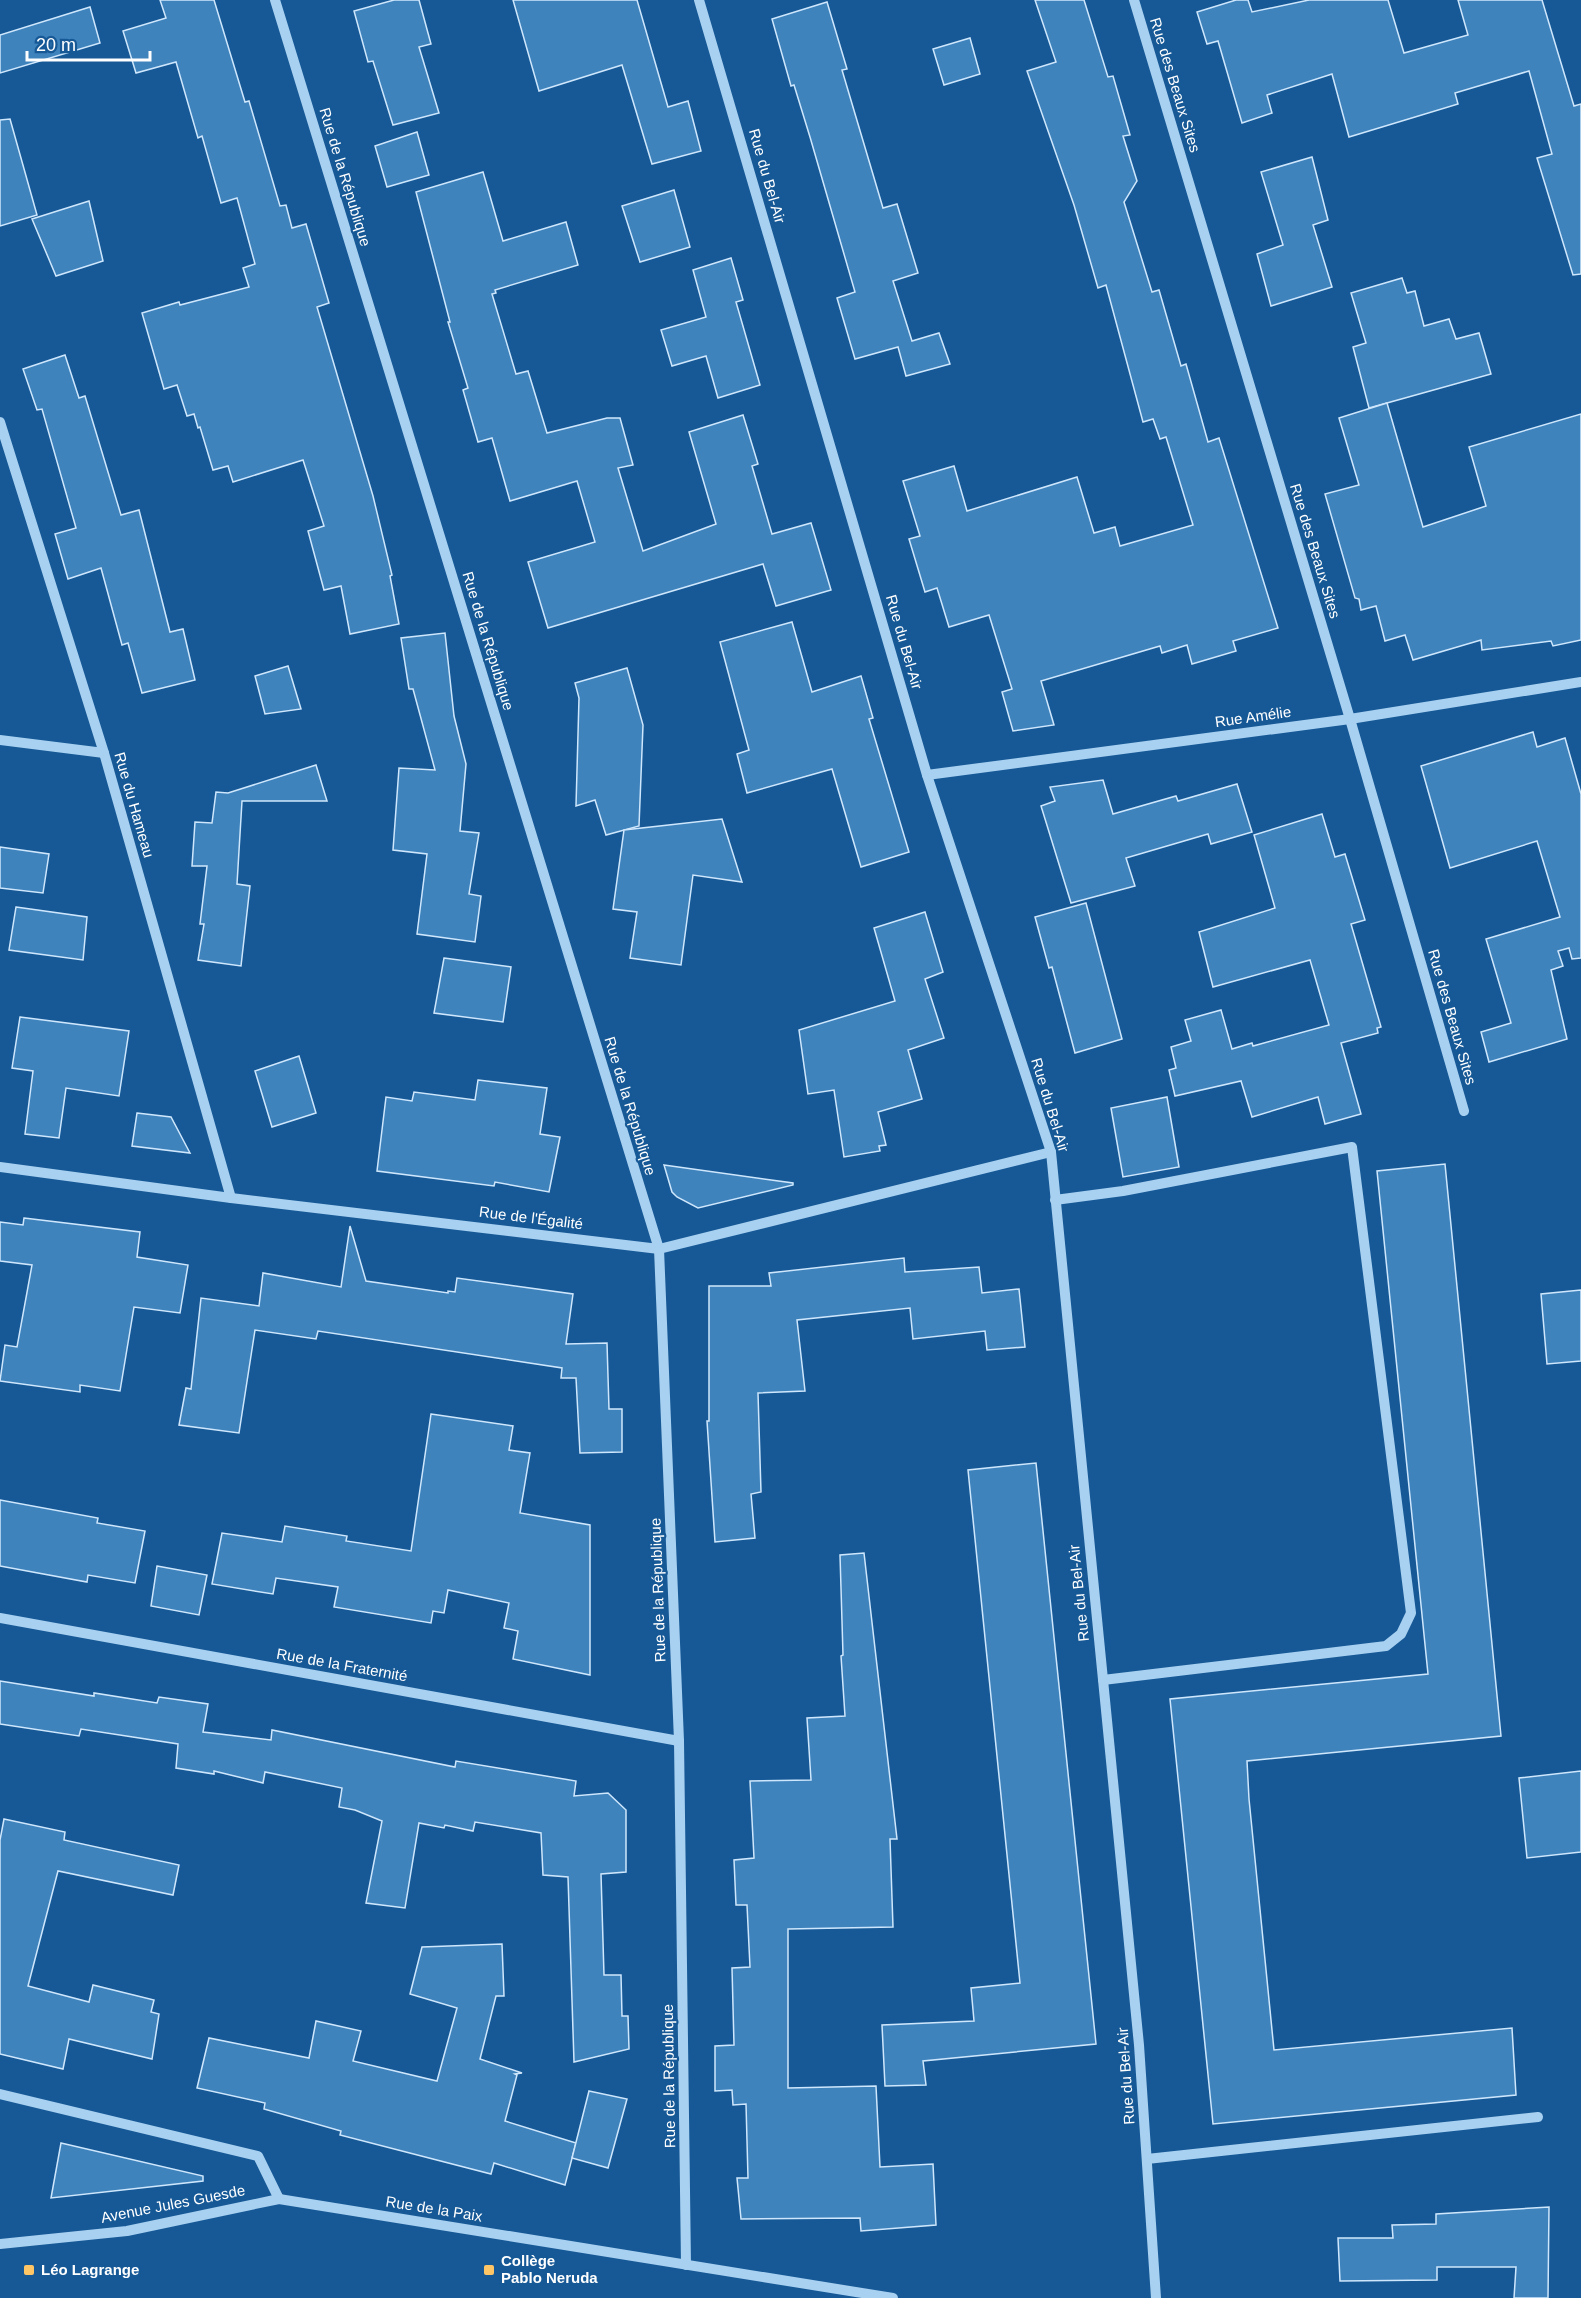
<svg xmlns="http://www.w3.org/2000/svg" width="1581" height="2298" font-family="Arial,sans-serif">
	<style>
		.building { fill: #3f83bd; stroke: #cfe7fc; stroke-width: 1.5 }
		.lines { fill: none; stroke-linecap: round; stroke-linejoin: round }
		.minor { stroke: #a8d0f1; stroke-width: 10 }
		.poi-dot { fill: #ffc668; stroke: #165996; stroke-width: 2 }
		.labels { text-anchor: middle; stroke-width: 4.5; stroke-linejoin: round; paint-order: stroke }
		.street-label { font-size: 15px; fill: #fff; stroke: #165996 }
		.poi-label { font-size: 15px; font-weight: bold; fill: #fff; stroke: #165996; text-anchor: start }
	</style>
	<rect width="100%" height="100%" fill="#165996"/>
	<g class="building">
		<path d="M160,0H214L245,102L249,101L280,206L286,205L292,228L306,224L329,303L317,307L373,496L392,575L390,576L399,624L350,634L341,586L324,590L308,531L324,526L303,460L233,482L228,466L213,470L200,427L198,428L194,414L187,416L177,385L164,389L142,313L179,302L180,305L249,287L243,268L255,264L237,198L221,203L202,136L198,138L176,62L136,73L123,31L166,18Z"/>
		<path d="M394,0H419L431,44L419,47L439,113L393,125L373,61L368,62L354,11Z"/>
		<path d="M513,0H637L668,107L688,101L701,151L652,164L622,65L539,91Z"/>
		<path d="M1035,0H1084L1108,77L1113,76L1130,135L1123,136L1137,181L1124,202L1152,292L1159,290L1181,366L1186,364L1208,442L1219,438L1278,628L1233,641L1236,651L1192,664L1187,645L1162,653L1160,646L1041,681L1054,725L1013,731L1002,692L1012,689L989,615L949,627L937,588L925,592L909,539L920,536L903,481L954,466L967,511L1077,477L1094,533L1115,527L1120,546L1193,525L1166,437L1160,439L1153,419L1143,422L1106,285L1098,288L1074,205L1027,71L1056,62Z"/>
		<path d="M1236,0H1248L1252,12L1309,0H1388L1404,53L1468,35L1458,0H1542L1574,106L1581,104V274L1573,275L1537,158L1552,154L1529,71L1455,93L1458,104L1349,137L1332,74L1267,95L1272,113L1242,123L1218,41L1207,44L1197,12Z"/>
		<path d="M827,2L847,69L842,70L883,208L897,204L918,273L893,281L912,341L939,333L950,364L906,376L898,347L855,359L837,298L855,292L810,137L794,85L791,86L772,19Z"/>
		<path d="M90,7L100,43L0,73V35Z"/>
		<path d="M970,38L980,74L944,85L933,49Z"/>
		<path d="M10,119L37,215L0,226V120Z"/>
		<path d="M417,132L429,175L387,187L375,146Z"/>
		<path d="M1312,157L1328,220L1313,225L1332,287L1271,306L1257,254L1283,245L1261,172Z"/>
		<path d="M483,172L503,241L566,222L578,265L495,290L496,293L492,294L516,374L528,371L547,433L607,418H620L633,465L618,468L643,551L716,524L689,432L743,415L758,464L752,466L772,534L811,523L831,590L776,606L763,564L548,628L528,562L595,542L577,481L510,501L492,438L478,442L463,390L468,388L448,322H450L416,192Z"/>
		<path d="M674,190L690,247L640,262L622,206Z"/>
		<path d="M89,201L103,261L56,276L32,219Z"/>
		<path d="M731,258L743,300L736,302L760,385L718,398L706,356L672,366L661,330L706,317L693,270Z"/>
		<path d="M1402,278L1407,293L1415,291L1424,326L1449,319L1456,339L1479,333L1491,374L1369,408L1353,347L1366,343L1351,293Z"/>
		<path d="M65,355L79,398L85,396L121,515L139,510L170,632L183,629L195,680L142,693L128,643L122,645L101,568L68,579L55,534L76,528L42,409L37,410L23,369Z"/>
		<path d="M1387,403L1423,527L1486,506L1469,447L1581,414V640L1553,646L1551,641L1482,650L1481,640L1413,660L1405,635L1385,641L1376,606L1361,610L1359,599L1355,598L1325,494L1359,485L1339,418Z"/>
		<path d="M792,622L812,692L861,676L873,718L869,719L909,852L861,867L832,769L747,793L737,754L749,750L720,642Z"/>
		<path d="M445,633L454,716L466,764L460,831L479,833L469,894L481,896L475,942L417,934L427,854L393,850L399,768L435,770L413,689H409L401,638Z"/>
		<path d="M288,666L301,709L265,714L255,676Z"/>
		<path d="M627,668L643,725L639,826L606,835L595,800L576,806L579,698L575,683Z"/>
		<path d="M1533,732L1537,747L1565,738L1581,794V958L1572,959L1569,948L1558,951L1563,966L1551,970L1567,1039L1489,1062L1481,1032L1511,1023L1486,939L1560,917L1537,841L1450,868L1421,766Z"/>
		<path d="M316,765L327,801H242L237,884L250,886L241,966L198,960L204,924H200L207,866H192L195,822L212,823L216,792L228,793Z"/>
		<path d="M1103,780L1113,814L1176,796L1178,801L1237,784L1252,832L1211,844L1208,834L1126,858L1135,886L1071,903L1041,806L1055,801L1050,787Z"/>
		<path d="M1322,814L1335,857L1345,854L1365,920L1351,924L1381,1027L1377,1028L1378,1033L1341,1043L1361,1114L1325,1124L1318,1097L1252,1117L1241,1081L1175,1096L1169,1070L1176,1068L1171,1047L1191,1041L1185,1020L1221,1010L1232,1049L1252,1043L1253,1046L1329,1025L1310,960L1213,987L1199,932L1275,908L1254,835Z"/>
		<path d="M722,819L742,882L693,875L681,965L630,958L637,912L613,909L624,830Z"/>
		<path d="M0,847L49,854L43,893L0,888Z"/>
		<path d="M1086,903L1122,1039L1075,1053L1052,967L1049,968L1035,917Z"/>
		<path d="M16,907L87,917L83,960L9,950Z"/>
		<path d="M925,912L943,972L925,979L944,1038L908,1050L922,1099L878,1112L886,1145L879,1146L880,1151L844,1157L834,1090L808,1094L799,1030L895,1001L874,928Z"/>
		<path d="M444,958L511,967L503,1022L434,1013Z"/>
		<path d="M20,1017L129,1031L119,1096L66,1088L59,1138L25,1134L33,1071L12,1068Z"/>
		<path d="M299,1056L316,1113L272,1127L255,1071Z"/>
		<path d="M478,1080L547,1088L540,1134L560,1137L549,1192L495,1182L494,1186L377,1171L386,1097L412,1101L414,1092L475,1100Z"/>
		<path d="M1167,1097L1179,1167L1123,1177L1111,1108Z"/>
		<path d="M137,1113L171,1117L190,1153L132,1146Z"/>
		<path d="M1445,1164L1501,1736L1247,1761L1249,1799L1274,2050L1512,2028L1516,2095L1213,2124L1170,1699L1428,1674L1377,1171Z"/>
		<path d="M664,1165L793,1183V1185L698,1208L677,1197L672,1192Z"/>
		<path d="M24,1218L140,1232L137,1257L188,1265L180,1313L134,1307L120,1391L80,1385V1392L0,1381L5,1345L17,1347L32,1265L0,1261V1222L23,1225Z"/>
		<path d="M350,1226L366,1281L448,1293V1291L455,1292L457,1278L573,1294L566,1344L607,1343L609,1409H622V1452L580,1453L576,1378H561L562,1368L318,1331L316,1339L255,1330L239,1433L179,1425L186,1388L191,1389L201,1298L259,1306L263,1273L341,1287Z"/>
		<path d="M904,1258L905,1272L979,1267L982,1293L1019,1289L1025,1347L987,1350L985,1331L913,1339L910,1308L797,1320L805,1391L758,1393L761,1492L751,1494L755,1538L715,1542L707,1421H709V1286H771L769,1273Z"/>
		<path d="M1581,1290V1361L1547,1364L1541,1294Z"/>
		<path d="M431,1414L513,1426L509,1450L530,1453L520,1513L590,1525V1675L513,1659L518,1631L504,1628L509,1603L448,1590L444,1613L433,1611L431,1623L334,1607L338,1587L276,1578L273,1594L212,1584L222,1533L282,1542L285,1526L347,1536L346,1541L411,1551Z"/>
		<path d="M1036,1463L1096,2044L923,2061L926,2085L885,2086L882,2025L974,2021L971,1988L1020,1983L968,1470Z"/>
		<path d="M0,1500L98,1518L97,1523L145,1531L135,1583L88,1575L87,1582L0,1566Z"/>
		<path d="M864,1553L897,1839H890L893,1927L788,1929V2088L876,2086L880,2167L933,2164L936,2225L861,2231L860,2218L741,2219L737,2178H748L746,2104L733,2105L732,2090L715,2091V2046L734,2045L732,1968L750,1967L747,1905H736L734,1860L754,1858L750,1781L811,1780L807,1718L845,1716L841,1656L843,1655L840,1555Z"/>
		<path d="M157,1566L207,1575L199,1615L151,1606Z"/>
		<path d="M0,1681L94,1696V1693L157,1703L159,1697L208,1704L203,1732L271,1740L272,1730L455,1767L456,1761L576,1781L574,1796L608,1793L626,1810V1872L601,1874L604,1975H621L622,2016H628L629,2049L574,2062L568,1877L543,1875L541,1833L475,1822L473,1831L445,1825L444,1828L419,1823L405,1908L366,1903L382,1821L355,1810L339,1807L342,1788L265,1772L263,1783L214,1771V1774L176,1768L178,1744L81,1729L79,1736L0,1724Z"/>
		<path d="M1581,1771V1852L1527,1858L1519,1778Z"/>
		<path d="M4,1819L65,1832L64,1840L179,1865L173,1895L58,1871L28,1986L89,2002L93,1985L154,2000L151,2012L159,2014L152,2059L69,2039L63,2069L0,2054V1840Z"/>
		<path d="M502,1944L504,1996H496L480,2059L522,2073L515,2074L517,2075L505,2121L576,2143L565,2185L494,2163L491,2174L340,2135L341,2131L264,2109L265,2103L197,2088L209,2038L309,2058L316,2021L361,2031L353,2061L437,2081L457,2008L410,1994L422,1947Z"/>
		<path d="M589,2091L627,2099L608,2168L572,2158Z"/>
		<path d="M61,2143L203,2176V2181L51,2198Z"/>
		<path d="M1549,2207L1548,2298H1514L1516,2267H1437V2280L1340,2281L1338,2238H1393L1392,2225L1436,2224V2214Z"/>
	</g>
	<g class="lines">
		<g class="minor">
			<path d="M275,0L659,1249L679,1741L686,2265"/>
			<path d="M699,0L927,775L1051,1152L1139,2045L1156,2298"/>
			<path d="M1134,0L1350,719L1464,1111"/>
			<path d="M0,422L104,753L231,1198"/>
			<path d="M0,740L104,753"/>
			<path d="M927,775L1350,719L1581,682"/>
			<path d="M0,1167L231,1198L659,1249L1051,1152"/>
			<path d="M1055,1200L1123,1191L1352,1147L1411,1613L1401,1634L1386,1646L1103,1680"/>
			<path d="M0,1618L679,1741"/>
			<path d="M0,2094L258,2156L279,2199"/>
			<path d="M1147,2159L1538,2117"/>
			<path d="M0,2244L127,2231L279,2199L893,2298"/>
		</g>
	</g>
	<g class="poi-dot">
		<rect x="23" y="2264" width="12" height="12" rx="3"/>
		<rect x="483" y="2264" width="12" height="12" rx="3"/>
	</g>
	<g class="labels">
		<g class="street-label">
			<text transform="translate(1175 85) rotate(73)" y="5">Rue des Beaux Sites</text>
			<text transform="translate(767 176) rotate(74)" y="5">Rue du Bel-Air</text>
			<text transform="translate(345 177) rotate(73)" y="5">Rue de la République</text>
			<text transform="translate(1315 551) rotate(73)" y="5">Rue des Beaux Sites</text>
			<text transform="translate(488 641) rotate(73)" y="5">Rue de la République</text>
			<text transform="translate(904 642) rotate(74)" y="5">Rue du Bel-Air</text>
			<text transform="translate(1253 717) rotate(-8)" y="5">Rue Amélie</text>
			<text transform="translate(134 805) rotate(74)" y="5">Rue du Hameau</text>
			<text transform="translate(1452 1017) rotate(74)" y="5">Rue des Beaux Sites</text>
			<text transform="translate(1050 1105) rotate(73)" y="5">Rue du Bel-Air</text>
			<text transform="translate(630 1106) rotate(73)" y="5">Rue de la République</text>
			<text transform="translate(531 1218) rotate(7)" y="5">Rue de l'Égalité</text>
			<text transform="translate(658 1590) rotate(-92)" y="5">Rue de la République</text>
			<text transform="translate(1079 1593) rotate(-96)" y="5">Rue du Bel-Air</text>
			<text transform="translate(342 1665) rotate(10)" y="5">Rue de la Fraternité</text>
			<text transform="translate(669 2076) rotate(-91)" y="5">Rue de la République</text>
			<text transform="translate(1126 2076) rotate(-94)" y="5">Rue du Bel-Air</text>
			<text transform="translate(173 2204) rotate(-11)" y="5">Avenue Jules Guesde</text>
			<text transform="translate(434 2209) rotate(9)" y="5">Rue de la Paix</text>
		</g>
		<g class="poi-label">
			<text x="501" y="2266">Collège<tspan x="501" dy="17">Pablo Neruda</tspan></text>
			<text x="41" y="2275">Léo Lagrange</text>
		</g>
	</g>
	<path d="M27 51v9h123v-9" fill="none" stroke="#ffffff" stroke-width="3"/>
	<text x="36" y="51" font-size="18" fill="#ffffff" stroke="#165996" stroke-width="4.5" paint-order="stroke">20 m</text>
</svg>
